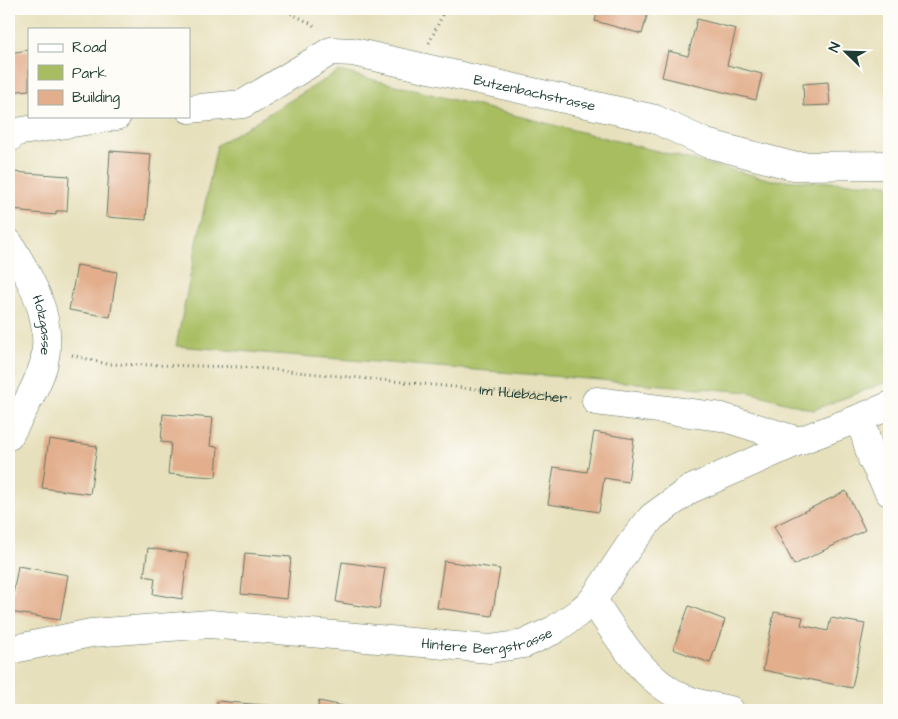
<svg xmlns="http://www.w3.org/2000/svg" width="898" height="719" font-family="'Architects Daughter',sans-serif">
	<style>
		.green { fill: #a8bd61; stroke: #647d4a }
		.building { fill: #e2ae8c }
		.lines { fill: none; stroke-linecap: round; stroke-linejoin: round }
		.minor-casing { stroke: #657664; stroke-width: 29 }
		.path { stroke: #657664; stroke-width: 3; stroke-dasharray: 1 4; stroke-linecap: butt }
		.minor { stroke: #fff; stroke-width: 28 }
		.labels { text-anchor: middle; stroke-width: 4; stroke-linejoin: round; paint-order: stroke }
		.street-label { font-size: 14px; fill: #1f3d34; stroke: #fdfcf7 }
	</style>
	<rect width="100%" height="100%" fill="#fdfcf7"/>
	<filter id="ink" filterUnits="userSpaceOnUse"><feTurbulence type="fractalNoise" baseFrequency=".02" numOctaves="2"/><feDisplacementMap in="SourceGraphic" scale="10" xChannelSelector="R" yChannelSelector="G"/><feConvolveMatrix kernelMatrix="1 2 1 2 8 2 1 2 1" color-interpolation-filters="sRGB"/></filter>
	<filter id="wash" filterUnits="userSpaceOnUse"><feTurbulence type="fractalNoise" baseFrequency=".0096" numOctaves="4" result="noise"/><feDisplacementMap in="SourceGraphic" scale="20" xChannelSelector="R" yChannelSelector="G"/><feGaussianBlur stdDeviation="1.12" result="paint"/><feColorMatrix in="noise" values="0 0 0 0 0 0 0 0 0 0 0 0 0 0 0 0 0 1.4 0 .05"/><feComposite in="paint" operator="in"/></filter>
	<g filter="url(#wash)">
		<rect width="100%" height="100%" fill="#e7e0bc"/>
		<path class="green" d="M339,71L772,180L889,184V381L813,410L749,392L176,346L217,145Z"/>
		<g id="blocks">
			<g class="building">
				<path d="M598,9H649L642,34L595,21Z"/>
				<path d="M697,19L736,29L727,65L762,74L756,100L662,77L668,51L688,56Z"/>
				<path d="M29,50V90L9,92V53Z"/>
				<path d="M828,82L830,105L804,106L803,84Z"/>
				<path d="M110,151L151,154L146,220L106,217Z"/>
				<path d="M12,172L69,176L67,211H56V215L22,212V210L9,209Z"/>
				<path d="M77,265L117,272L110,317L69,310Z"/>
				<path d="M163,414L213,418L210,446L218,447L216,477L168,474L171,443L161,442Z"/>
				<path d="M594,432L634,439L628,482L604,478L599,512L548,504L554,467L587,472Z"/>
				<path d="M49,439L97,446L90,494L42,488Z"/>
				<path d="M846,491L865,530L794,565L774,526Z"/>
				<path d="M148,548L188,554L182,599L153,594L155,578L144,576Z"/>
				<path d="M245,553L291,557L287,599L241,594Z"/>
				<path d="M444,561L500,569L492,616L437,608Z"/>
				<path d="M342,562L385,568L379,609L336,602Z"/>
				<path d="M18,566L68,575L60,620L10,612Z"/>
				<path d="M689,606L725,620L710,663L673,649Z"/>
				<path d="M774,612L803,617L801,625L828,631L831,618L865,624L852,688L763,670Z"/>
				<path d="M217,701L274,706V710H216Z"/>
				<path d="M319,701L358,709V710H317Z"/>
			</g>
		</g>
	</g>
	<g filter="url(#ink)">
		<use href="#blocks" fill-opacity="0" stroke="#657664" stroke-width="1"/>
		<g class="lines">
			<defs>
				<g id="minor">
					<path id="s2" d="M189,109L243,104L331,51L353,52L655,119L706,143L793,166L889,165"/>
					<path d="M9,138L16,132L117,116"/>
					<path id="s3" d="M9,243C31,279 54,318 44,363C38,386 20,415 9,436"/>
					<path d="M596,401L722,417L799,441"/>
					<path d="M860,418L872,459L889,492"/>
					<path d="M593,600C617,636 641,677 681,697C696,704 714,707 730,710"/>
					<path id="s4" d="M9,650L91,633L210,624L490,649L524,644L554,630L578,613L593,600L629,546L652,517L689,490L799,441L860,418L889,406"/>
				</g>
			</defs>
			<use href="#minor" class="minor-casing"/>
			<g class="path">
				<path d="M282,9L312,24L316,29"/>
				<path d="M429,43L442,16L443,9"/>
				<path id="s1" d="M72,355L107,364L245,367L570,398"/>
			</g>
			<use href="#minor" class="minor"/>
		</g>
	</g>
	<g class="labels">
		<g class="street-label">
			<text dy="5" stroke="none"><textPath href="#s2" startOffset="365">Butzenbachstrasse</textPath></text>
			<text dy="5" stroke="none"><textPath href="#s3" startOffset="90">Holzgasse</textPath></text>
			<text dy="5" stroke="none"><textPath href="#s1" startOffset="454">Im Huebacher</textPath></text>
			<text dy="5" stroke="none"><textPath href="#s4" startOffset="482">Hintere Bergstrasse</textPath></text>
		</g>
	</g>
	<rect width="898" height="719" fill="none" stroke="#fdfcf7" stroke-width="30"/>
	<rect x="28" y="28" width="162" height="90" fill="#fdfcf7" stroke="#a4b0a9"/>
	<rect x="38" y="44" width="25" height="8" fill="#ffffff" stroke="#a4b0a9"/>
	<text x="72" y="52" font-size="15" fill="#1f3d34">Road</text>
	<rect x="38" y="65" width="25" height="15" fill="#a8bd61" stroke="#a4b0a9"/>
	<text x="72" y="78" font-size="15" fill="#1f3d34">Park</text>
	<rect x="38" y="90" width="25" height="15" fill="#e2ae8c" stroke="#a4b0a9"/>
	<text x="72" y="102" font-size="15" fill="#1f3d34">Building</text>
	<g transform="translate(846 52) rotate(293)" stroke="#fdfcf7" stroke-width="4" paint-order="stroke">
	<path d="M0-4L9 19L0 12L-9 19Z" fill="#1f3d34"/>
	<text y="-8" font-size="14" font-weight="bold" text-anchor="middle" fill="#1f3d34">N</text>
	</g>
</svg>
